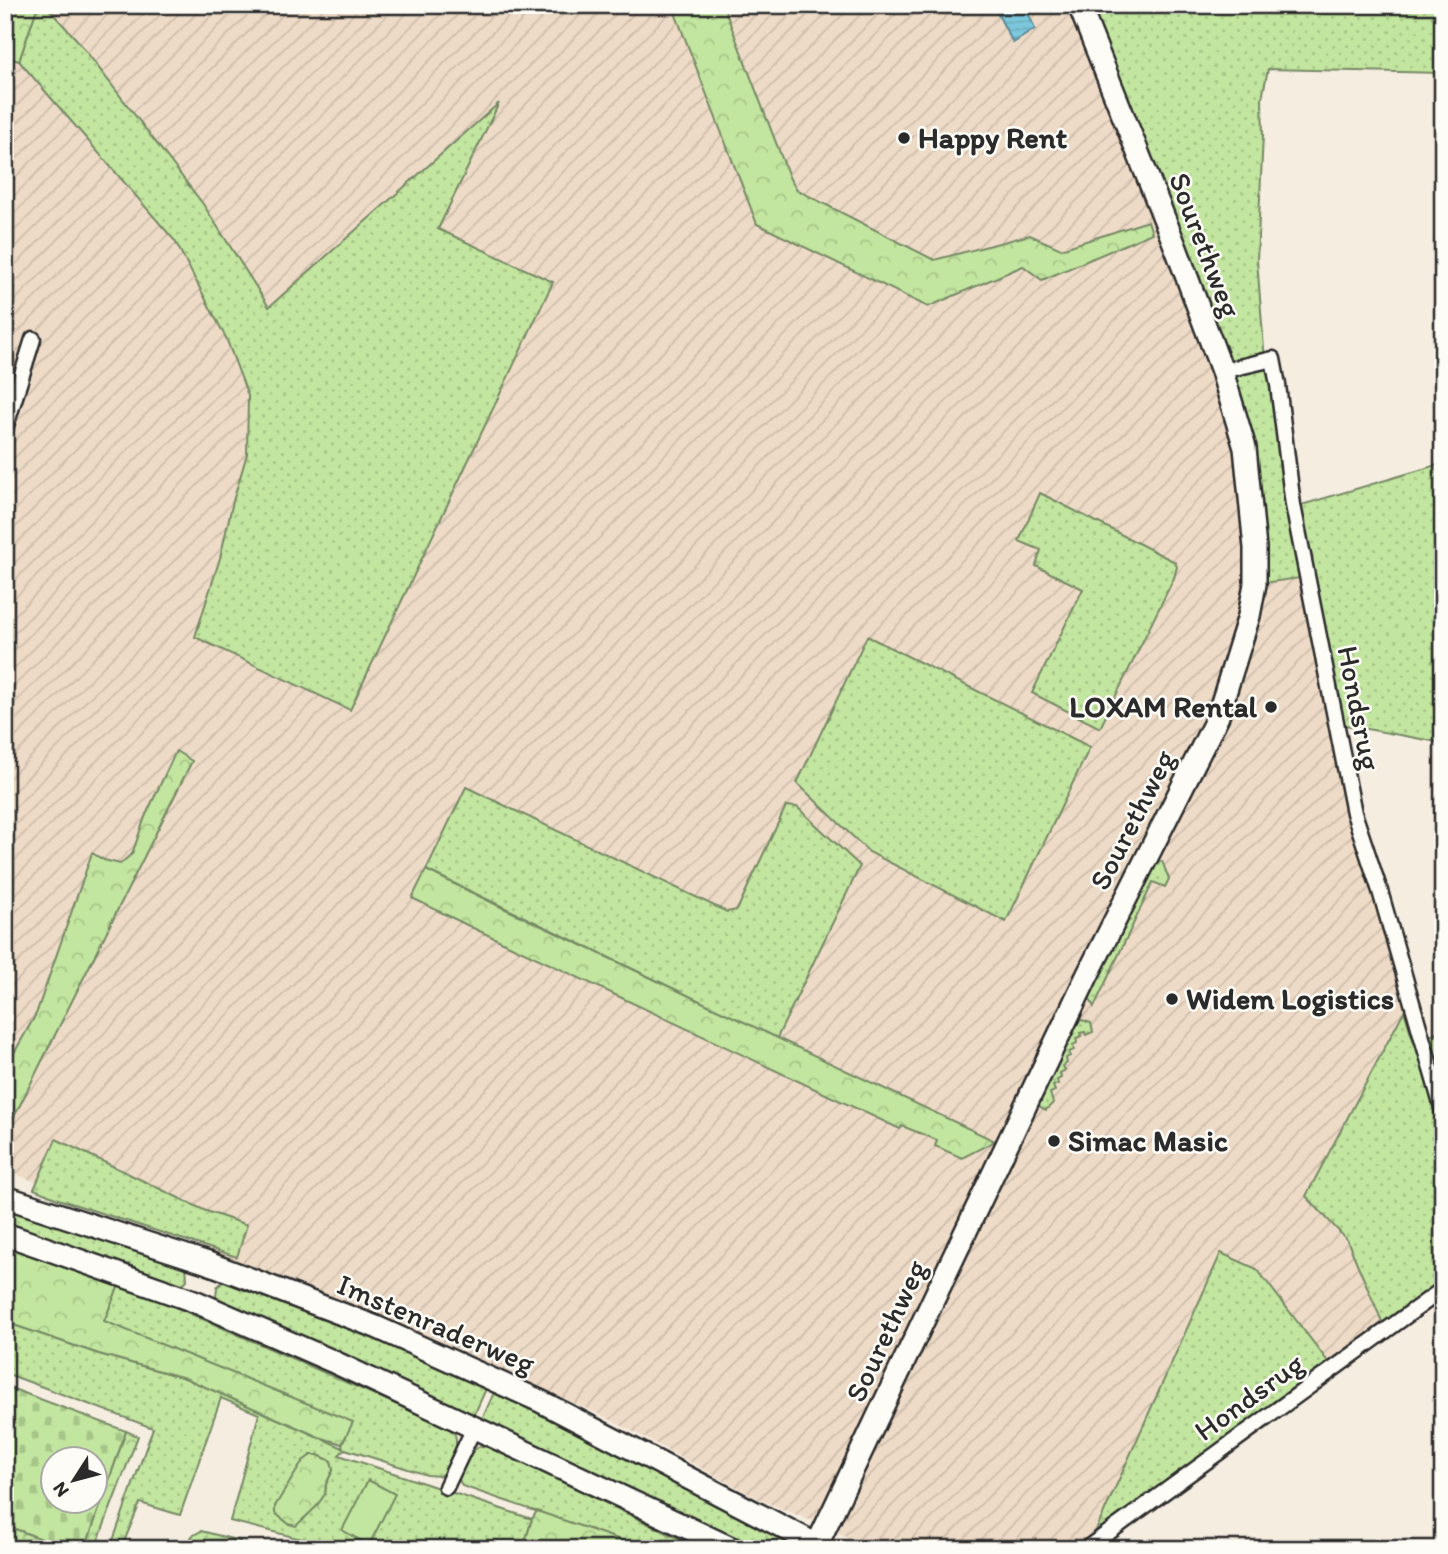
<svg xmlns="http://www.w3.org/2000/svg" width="1448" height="1554" font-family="Itim,sans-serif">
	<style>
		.industrial { fill: url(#industrial-furrows) }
		.grass { fill: url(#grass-dots); stroke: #768865; stroke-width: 2; fill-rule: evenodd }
		.forest { fill: url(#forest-crowns); stroke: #768865; stroke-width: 2 }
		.cemetery { fill: url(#cemetery-stones); stroke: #768865; stroke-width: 2; fill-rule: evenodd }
		.pitch { fill: #c2e59f; stroke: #768865; stroke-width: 2 }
		.water { fill: url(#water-rules); stroke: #5c8995; stroke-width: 2 }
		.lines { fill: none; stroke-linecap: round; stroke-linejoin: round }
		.street-casing { stroke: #2b2b2b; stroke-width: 19 }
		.secondary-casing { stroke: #2b2b2b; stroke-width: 26 }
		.street { stroke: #fdfcf7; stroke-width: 14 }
		.secondary { stroke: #fdfcf7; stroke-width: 21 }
		.poi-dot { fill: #2b2b2b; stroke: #fdfcf7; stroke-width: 2.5 }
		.labels { text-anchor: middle; stroke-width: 5; stroke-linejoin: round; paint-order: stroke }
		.poi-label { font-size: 30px; font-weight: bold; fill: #2b2b2b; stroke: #fdfcf7; text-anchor: start }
		.street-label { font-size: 30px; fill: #2b2b2b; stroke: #fdfcf7 }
	</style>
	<defs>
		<pattern id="industrial-furrows" width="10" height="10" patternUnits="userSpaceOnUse" patternTransform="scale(1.75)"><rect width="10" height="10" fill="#eedbc7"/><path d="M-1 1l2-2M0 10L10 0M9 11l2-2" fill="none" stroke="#ccbcab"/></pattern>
		<pattern id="grass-dots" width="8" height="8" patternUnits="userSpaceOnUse" patternTransform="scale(1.75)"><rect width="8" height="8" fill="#c2e59f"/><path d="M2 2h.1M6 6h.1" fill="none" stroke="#a7c589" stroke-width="1.8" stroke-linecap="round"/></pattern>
		<pattern id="forest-crowns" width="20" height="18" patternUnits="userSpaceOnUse" patternTransform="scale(1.75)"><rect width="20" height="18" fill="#c2e59f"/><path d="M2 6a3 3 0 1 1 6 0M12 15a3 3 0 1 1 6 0" fill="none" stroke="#a7c589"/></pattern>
		<pattern id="cemetery-stones" width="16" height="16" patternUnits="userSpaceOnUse" patternTransform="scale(1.75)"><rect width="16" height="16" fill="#c2e59f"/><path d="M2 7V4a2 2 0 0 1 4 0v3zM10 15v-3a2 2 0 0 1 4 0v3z" fill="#a7c589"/></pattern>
		<pattern id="water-rules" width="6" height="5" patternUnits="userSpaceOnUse" patternTransform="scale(1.75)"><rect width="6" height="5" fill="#7cc7dc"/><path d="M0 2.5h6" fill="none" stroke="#6babbd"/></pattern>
	</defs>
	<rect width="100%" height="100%" fill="#f6ede1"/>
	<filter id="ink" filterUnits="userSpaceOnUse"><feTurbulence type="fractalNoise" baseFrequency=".0143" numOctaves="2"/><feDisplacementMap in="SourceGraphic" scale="14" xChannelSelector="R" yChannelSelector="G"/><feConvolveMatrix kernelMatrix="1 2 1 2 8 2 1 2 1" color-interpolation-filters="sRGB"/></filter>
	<g filter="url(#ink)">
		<path class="industrial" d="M5,5H1080L1245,448L1255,584L1308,576L1404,1011L1306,1196L1347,1240L1386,1331L1077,1549H868L827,1527L763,1501L613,1421L431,1337L5,1170Z"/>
		<g class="grass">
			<path d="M38,5H45L78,41L203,204L269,307L499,103L438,229L553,282L350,710L195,637L220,558L233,501L247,454L248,396L226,338L175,241L19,61Z"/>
			<path d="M1088,5H1443V73L1268,69L1262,98L1263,135L1257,260L1264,349L1295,507L1443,463V743L1339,724L1308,577L1255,584L1245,448Z"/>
			<path d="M1040,493L1175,562L1177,567L1174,578L1100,728L1032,693L1083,589L1036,566L1041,550L1019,541Z"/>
			<path d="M867,636L1090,747L1006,922L869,852L797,783Z"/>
			<path d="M466,787L727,912L737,910L786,806L797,807L860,866L777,1038L426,870Z"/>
			<path d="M1162,861L1169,879L1165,887L1153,882L1094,1007L1089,998L1091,992L1152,864Z"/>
			<path d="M1404,1011L1414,1043L1443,1029V1127L1434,1131L1443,1160V1289L1386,1331L1347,1240L1306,1196Z"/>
			<path d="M1082,1020L1091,1023L1093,1032L1086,1035L1085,1032L1080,1033L1081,1036L1076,1038L1077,1043L1073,1045L1074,1050L1069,1052L1070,1056L1066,1058L1067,1063L1063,1066L1065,1070L1060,1073L1061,1078L1057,1080L1058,1084L1053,1086L1055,1091L1050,1093L1053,1103L1046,1110L1039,1106L1038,1102L1076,1023Z"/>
			<path d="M56,1139L206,1211L247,1225L237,1257L58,1199L34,1189Z"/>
			<path d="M12,1204L186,1264L187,1280L180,1286L5,1228Z"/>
			<path d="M1221,1253L1257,1269L1329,1363L1094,1535Z"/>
			<path d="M227,1278L489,1382L472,1420L219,1303L216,1297L217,1287Z"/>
			<path d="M119,1285L166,1303L452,1429C462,1443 452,1465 440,1476L427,1475L345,1449L339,1455L532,1519L523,1549H341L230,1521L259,1414L221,1398L180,1515L140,1503L121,1549H110L153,1428L5,1373V1322L99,1354L185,1378L343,1448L342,1444L352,1422L103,1321ZM311,1455H318L331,1461L333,1470L326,1484L325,1494L303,1520L289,1524L276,1513Z"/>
			<path d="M497,1386L800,1546V1549H751L609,1479L550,1457L480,1424Z"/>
			<path d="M480,1446L490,1447L700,1549H646L462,1486L458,1478L468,1454Z"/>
			<path d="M201,1531L240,1541L236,1549H187L192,1536Z"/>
		</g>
		<g class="forest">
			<path d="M5,5H38L19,61L5,57Z"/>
			<path d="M672,5H723L790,179L797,190L934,260L1030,235L1061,249L1148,221L1152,233L1042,280L1023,266L928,307L757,224Z"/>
			<path d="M176,751L192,761L10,1125L5,1118V1069L36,1014L92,853L104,860L120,864L132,854L145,817Z"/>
			<path d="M426,870L497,905L995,1141L962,1158L935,1146L937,1140L902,1126L900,1129L473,928L412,898Z"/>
			<path d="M5,1245L119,1285L104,1321L353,1422L342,1444L319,1437L185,1378L99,1354L5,1322Z"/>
			<path d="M126,1431L138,1436L95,1549H85Z"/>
			<path d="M311,1455H318L331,1461L333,1470L326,1484L325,1494L316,1507L296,1526L289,1524L275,1513V1506L303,1461Z"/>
			<path d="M537,1511L646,1549H523L532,1519Z"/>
			<path d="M5,1525L68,1549H26L5,1541Z"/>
		</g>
		<path class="cemetery" d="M5,1386L126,1431L85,1549H68L5,1525ZM52,1460H94V1502H52Z"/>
		<path class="pitch" d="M368,1480L395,1494L369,1545L342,1530Z"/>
		<path class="water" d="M993,5H1025L1035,29L1013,43Z"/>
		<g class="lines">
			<defs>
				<g id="street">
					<path d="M1222,371L1273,359L1278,385L1293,505L1354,813L1380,891L1443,1111"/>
					<path d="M5,429L33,339"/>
					<path d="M446,1487L474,1428"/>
					<path d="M1086,1549L1443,1289"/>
				</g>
				<g id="secondary">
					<path d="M5,1197L208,1263L376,1327L540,1401L825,1549"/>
					<path d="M5,1234L194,1301L332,1361L733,1549"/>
					<path d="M815,1549L1087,976L1218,716L1249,616L1255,584V548L1245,448L1222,371L1176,248L1079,5"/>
				</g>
			</defs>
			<use href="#street" class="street-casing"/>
			<use href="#secondary" class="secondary-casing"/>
			<use href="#street" class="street"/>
			<use href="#secondary" class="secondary"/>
		</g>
	</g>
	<g class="poi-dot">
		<circle cx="904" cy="138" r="7"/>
		<circle cx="1271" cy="707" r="7"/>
		<circle cx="1172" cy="999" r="7"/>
		<circle cx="1054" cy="1141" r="7"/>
	</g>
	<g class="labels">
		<g class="poi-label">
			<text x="918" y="148">Happy Rent</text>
			<text x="1257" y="717" text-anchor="end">LOXAM Rental</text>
			<text x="1186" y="1009">Widem Logistics</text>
			<text x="1068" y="1151">Simac Masic</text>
		</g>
		<g class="street-label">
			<text transform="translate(1205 245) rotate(69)" y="10">Sourethweg</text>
			<text transform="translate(1359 708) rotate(79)" y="10">Hondsrug</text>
			<text transform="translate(1132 820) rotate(-63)" y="10">Sourethweg</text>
			<text transform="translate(436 1324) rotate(23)" y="10">Imstenraderweg</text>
			<text transform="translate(886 1331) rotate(-65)" y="10">Sourethweg</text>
			<text transform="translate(1249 1397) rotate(-36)" y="10">Hondsrug</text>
		</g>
	</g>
	<rect width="1448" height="1554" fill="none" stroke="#fdfcf7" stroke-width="28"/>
	<rect x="14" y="14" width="1420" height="1526" fill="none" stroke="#2b2b2b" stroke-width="2.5" filter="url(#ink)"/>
	<g transform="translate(74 1480) rotate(234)"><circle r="33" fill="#fdfcf7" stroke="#a9a8a5" stroke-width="2"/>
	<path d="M0-5L12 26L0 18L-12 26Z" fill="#2b2b2b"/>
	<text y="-10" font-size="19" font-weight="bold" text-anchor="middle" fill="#2b2b2b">N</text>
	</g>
</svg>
